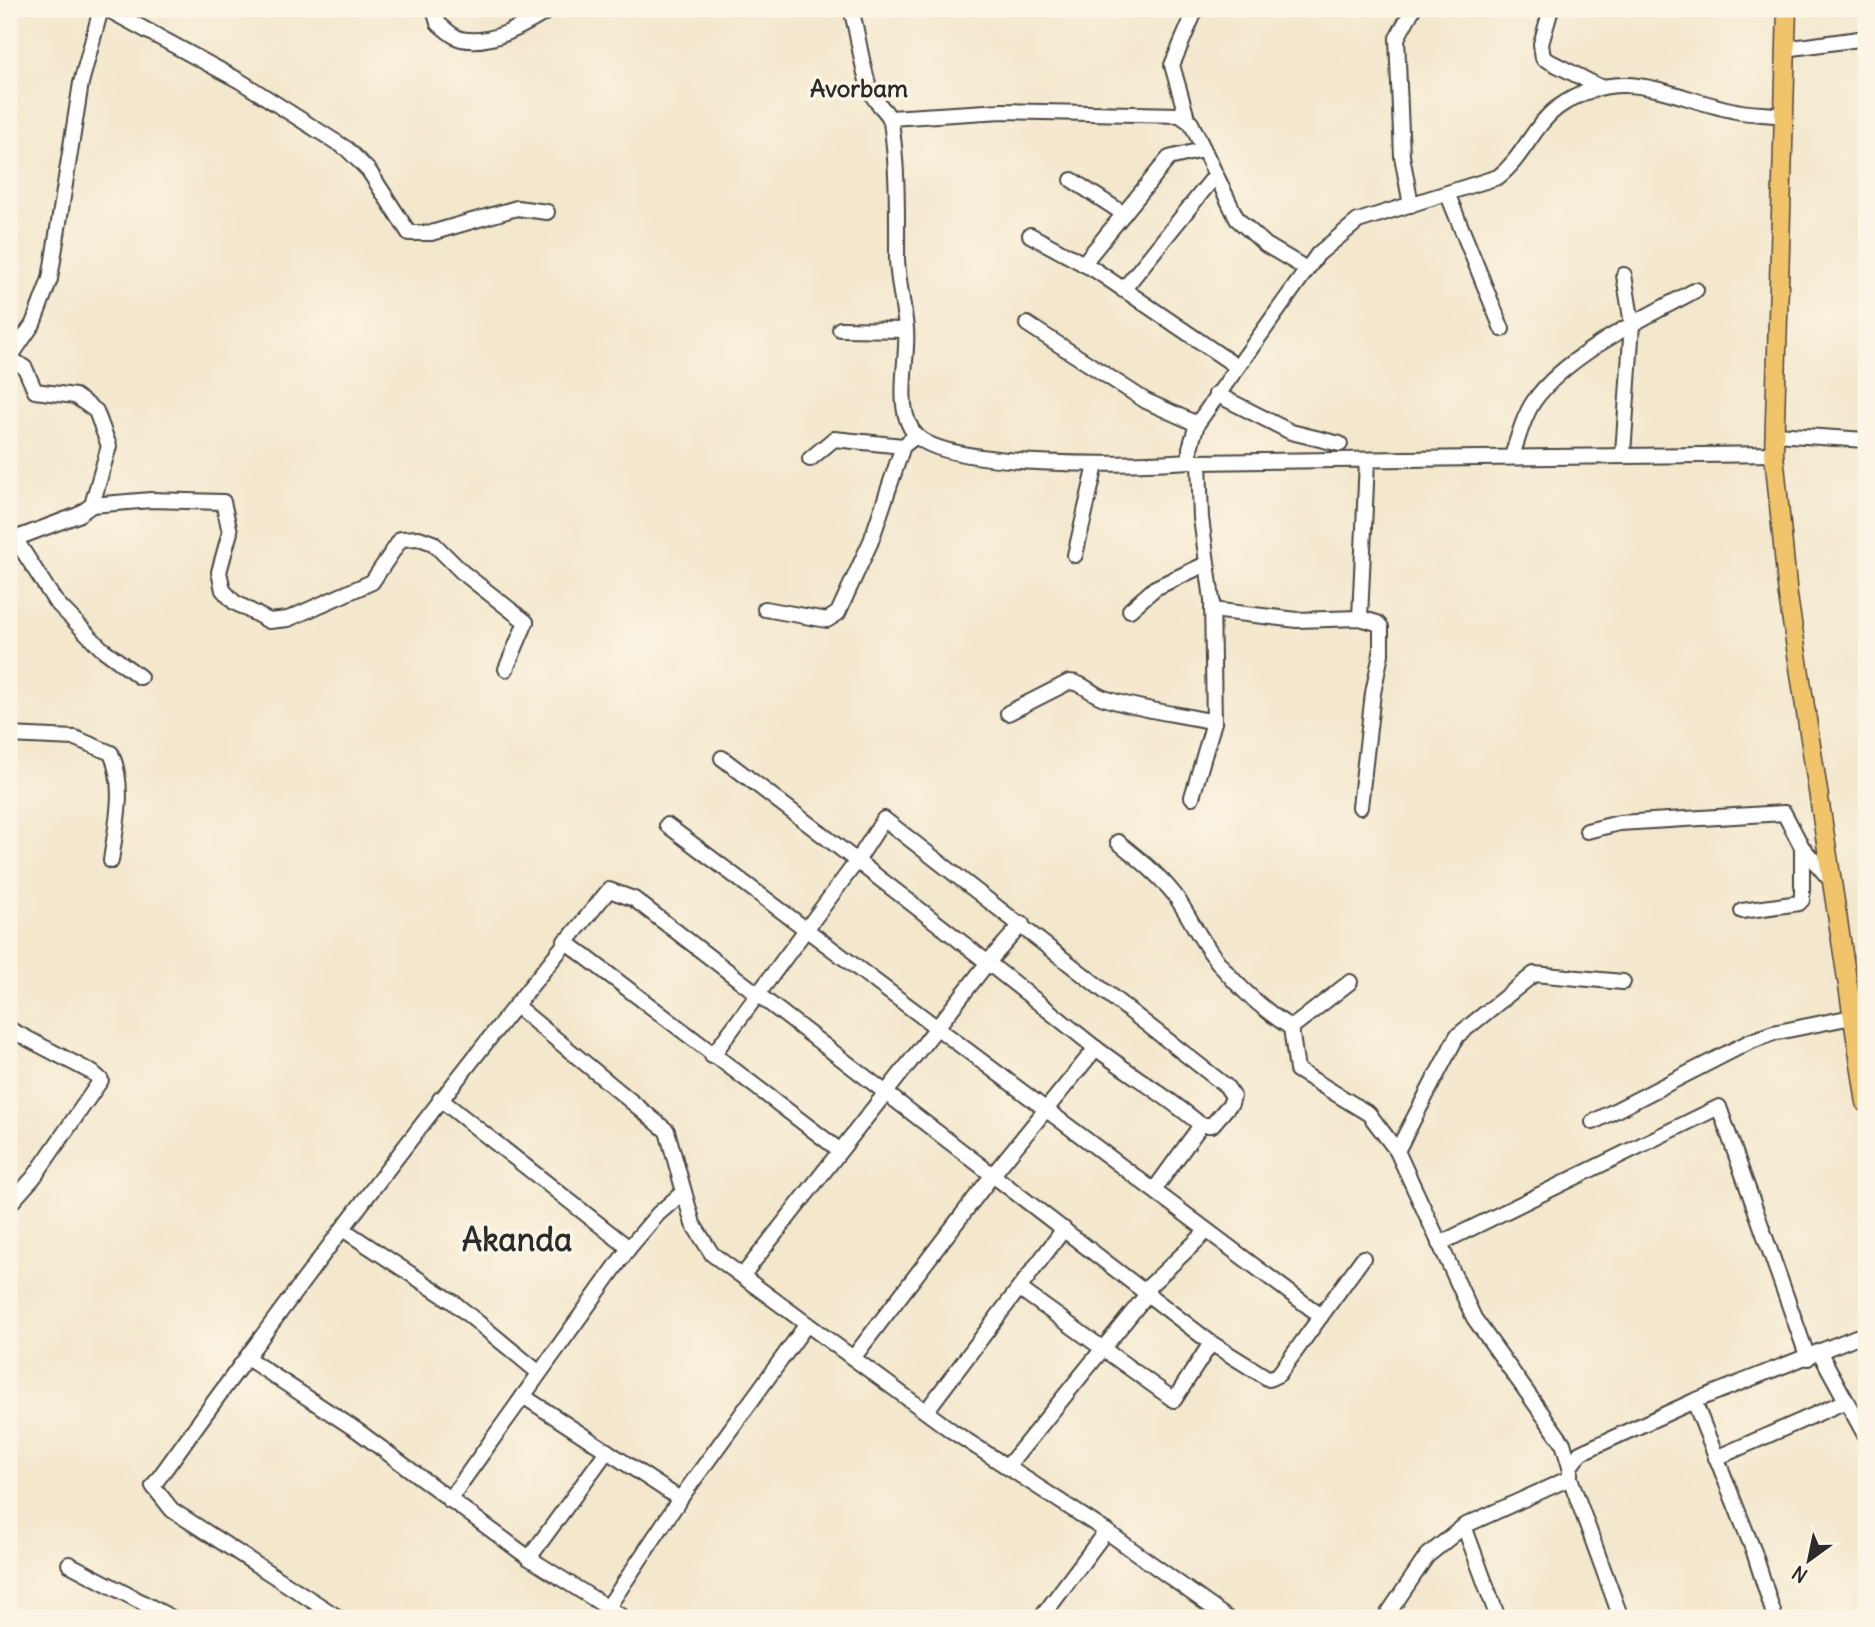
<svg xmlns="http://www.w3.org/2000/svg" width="1875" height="1627" font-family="Delius,sans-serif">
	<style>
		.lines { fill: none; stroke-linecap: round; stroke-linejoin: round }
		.minor-casing { stroke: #494743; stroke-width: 18 }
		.major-casing { stroke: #494743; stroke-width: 21 }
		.minor { stroke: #fff; stroke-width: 14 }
		.major { stroke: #f1c36a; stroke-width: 18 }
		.labels { text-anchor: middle; stroke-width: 7; stroke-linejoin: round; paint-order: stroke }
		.district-label { font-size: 24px; font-weight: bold; fill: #2b2b2b; stroke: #fcf5e5 }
		.town-label { font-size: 32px; font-weight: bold; fill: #2b2b2b; stroke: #fcf5e5 }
	</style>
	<rect width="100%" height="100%" fill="#fcf5e5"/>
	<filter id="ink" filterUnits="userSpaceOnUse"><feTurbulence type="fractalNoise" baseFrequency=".0143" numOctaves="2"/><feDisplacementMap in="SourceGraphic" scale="14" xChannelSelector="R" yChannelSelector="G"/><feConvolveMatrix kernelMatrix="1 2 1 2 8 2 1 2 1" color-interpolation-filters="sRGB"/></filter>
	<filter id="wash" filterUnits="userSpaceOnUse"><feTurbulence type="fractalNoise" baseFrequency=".00686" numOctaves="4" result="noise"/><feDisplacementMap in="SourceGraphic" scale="28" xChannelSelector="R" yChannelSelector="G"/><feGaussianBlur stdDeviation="1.57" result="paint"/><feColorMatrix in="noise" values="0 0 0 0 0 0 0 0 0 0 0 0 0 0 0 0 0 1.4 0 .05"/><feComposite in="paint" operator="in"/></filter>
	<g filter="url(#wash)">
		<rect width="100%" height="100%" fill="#f3e7cc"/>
	</g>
	<g filter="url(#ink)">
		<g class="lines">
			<defs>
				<g id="minor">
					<path d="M107,9L240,81L347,149L369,171L409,233H431L517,208L547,212"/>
					<path d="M434,9L438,23C445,29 453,37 461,39C492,46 526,24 551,9"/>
					<path d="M851,9C858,32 863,78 873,96C878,106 889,112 891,122C898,168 897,214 897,260C898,283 904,306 906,329C909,360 892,413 918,437C953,469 1138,465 1190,461V448L1197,424L1318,254L1358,221L1498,177C1523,158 1533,126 1557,108C1624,60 1672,100 1741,112C1754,114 1769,114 1783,116"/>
					<path d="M1551,9L1541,44L1543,58L1600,87"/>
					<path d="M1785,49L1866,38"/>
					<path d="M890,118L1002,111L1180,115L1191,123L1237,219L1266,245L1305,268"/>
					<path d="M1187,118L1172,65L1196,9"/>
					<path d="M1072,180L1124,214"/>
					<path d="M1448,195L1502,329"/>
					<path d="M1411,205L1402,156L1397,38L1413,9"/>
					<path d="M1030,235L1095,270L1236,366"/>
					<path d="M1083,264L1169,158L1202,150"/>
					<path d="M1123,290L1214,177"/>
					<path d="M1027,324L1146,401L1197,424"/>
					<path d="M840,329L906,330"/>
					<path d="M10,358L25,368L35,391L75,396L96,411L109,446L92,505"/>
					<path d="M9,359L33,324L50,279L81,83L101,9"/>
					<path d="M1216,394L1291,432L1340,444"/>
					<path d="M1775,434L1866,440"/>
					<path d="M1623,454L1632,324L1624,275"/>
					<path d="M1512,456C1518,439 1523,417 1534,401C1567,354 1646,317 1696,290"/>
					<path d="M810,459L834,439L903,446"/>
					<path d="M1190,461L1199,462L1201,518L1212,600L1214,722L1192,797"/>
					<path d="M1199,462L1774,454"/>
					<path d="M9,529L55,601L101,648L140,677"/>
					<path d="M17,538L78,515L92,505L151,500L223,502L230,532L219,572L223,590L234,602L269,621L288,619L372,582L401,539L419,538L433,543L462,572L526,622L506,669"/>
					<path d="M1075,555L1096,465"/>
					<path d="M765,609L827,620L838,613L871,541L903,446L916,436"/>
					<path d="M1130,610L1155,588L1206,564"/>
					<path d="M1212,610L1297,620L1360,618L1377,623L1381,627V654L1373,693L1360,807"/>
					<path d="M1360,618L1367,460"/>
					<path d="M1008,713L1069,682C1083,682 1091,694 1104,698C1140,710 1178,714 1214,722"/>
					<path d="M9,735L75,738L111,753C126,787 116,824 111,861"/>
					<path d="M667,825L1321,1316"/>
					<path d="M1587,831L1619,823L1784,813L1802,847L1832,882"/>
					<path d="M1118,842C1138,858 1158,874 1174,894C1185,909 1193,926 1203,941C1226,977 1255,1004 1291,1028L1297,1070L1369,1114L1397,1151L1474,1318L1563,1443L1570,1467"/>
					<path d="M1742,911L1799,903L1802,900V847"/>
					<path d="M565,941L839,1150"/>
					<path d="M516,1006L667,1131L693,1224L712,1254L952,1431L1106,1531L1227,1618"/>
					<path d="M1291,1028L1350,982"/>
					<path d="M9,1029L93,1073L101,1080L34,1177L9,1205"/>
					<path d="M712,1056L857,861L884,819L1226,1086L1233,1096L1231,1103L1212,1125H1201C1167,1096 1128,1073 1093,1046C971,948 847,853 722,758"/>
					<path d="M440,1099L629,1248"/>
					<path d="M1593,1122L1749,1042L1773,1033L1852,1017"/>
					<path d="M1397,1151L1457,1036L1534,974L1623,982"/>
					<path d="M1154,1190L1201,1125"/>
					<path d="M344,1230L453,1302L538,1372"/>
					<path d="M1439,1244L1719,1107L1808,1358"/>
					<path d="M743,1275L989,961L1022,924"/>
					<path d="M1020,1289L1174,1400L1211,1343"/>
					<path d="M1144,1291L1207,1231"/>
					<path d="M1820,1353L1866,1437"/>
					<path d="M247,1358L358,1431L529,1558L624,1618"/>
					<path d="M853,1358L991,1177L1096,1048"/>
					<path d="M523,1396L680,1499"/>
					<path d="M1694,1401L1754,1552L1775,1618"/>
					<path d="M927,1410L1064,1229"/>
					<path d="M1716,1458L1846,1401"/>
					<path d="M1007,1467L1148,1293"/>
					<path d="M1570,1478L1621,1618"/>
					<path d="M449,1500L629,1248L658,1214L682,1193"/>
					<path d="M1464,1526L1498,1618"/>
					<path d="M529,1558L607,1451"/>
					<path d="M69,1564L172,1618"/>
					<path d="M339,1618L172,1510L153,1486C299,1283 450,1083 609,890L634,899L1211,1343L1269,1379L1279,1374L1363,1258"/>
					<path d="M604,1618L608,1607L680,1499L807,1324"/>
					<path d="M1041,1618L1106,1531"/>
					<path d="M1385,1618L1427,1556L1464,1526L1570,1478V1467L1580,1453L1694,1401L1866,1333"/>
				</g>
				<path id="major" d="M1787,9L1774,454L1788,596L1866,1103"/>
			</defs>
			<use href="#minor" class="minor-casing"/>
			<use href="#major" class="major-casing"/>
			<use href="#minor" class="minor"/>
			<use href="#major" class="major"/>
		</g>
	</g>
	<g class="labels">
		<g class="district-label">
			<text x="859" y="97">Avorbam</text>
		</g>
		<g class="town-label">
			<text x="517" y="1251">Akanda</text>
		</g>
	</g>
	<rect width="1875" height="1627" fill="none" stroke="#fcf5e5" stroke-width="35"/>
	<g transform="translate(1809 1560) rotate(213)" stroke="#fcf5e5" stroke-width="5" paint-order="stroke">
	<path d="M0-5L12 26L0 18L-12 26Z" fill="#2b2b2b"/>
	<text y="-10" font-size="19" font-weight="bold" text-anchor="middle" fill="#2b2b2b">N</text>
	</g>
</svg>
